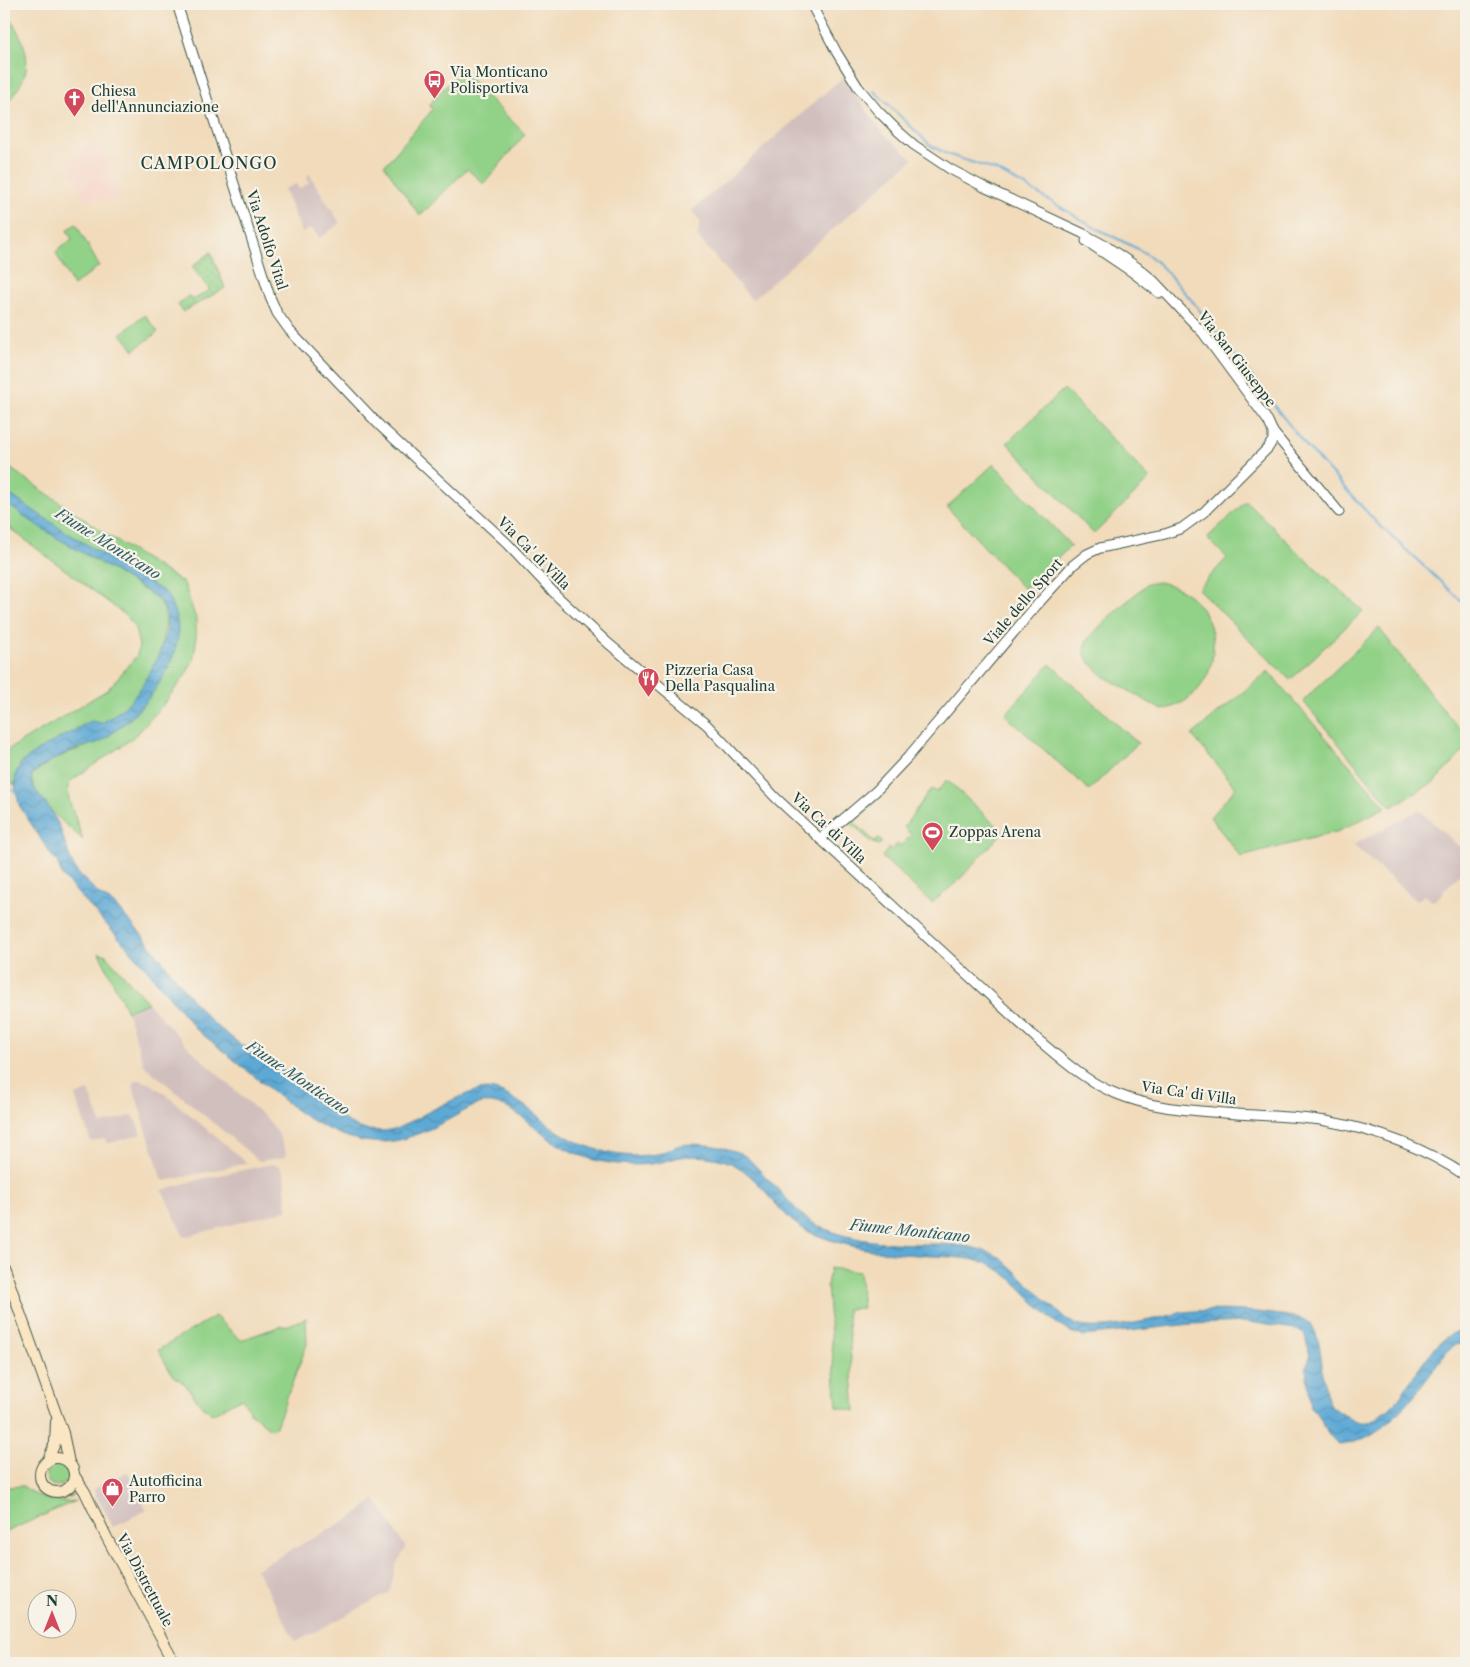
<svg xmlns="http://www.w3.org/2000/svg" width="1470" height="1667" font-family="'Libre Caslon Text',serif">
	<style>
		.built { fill: #f6d2c4 }
		.industrial { fill: #d1bfbe }
		.green { fill: #92d188; stroke: #58875e }
		.park { fill: url(#park-dots); stroke: #58875e }
		.water { fill: url(#water-waves); stroke: #3e7384 }
		.lines { fill: none; stroke-linecap: round; stroke-linejoin: round }
		.stream { stroke: #5da9d5; stroke-width: 2 }
		.tertiary-casing { stroke: #3e5548; stroke-width: 11 }
		.secondary-casing { stroke: #3e5548; stroke-width: 12 }
		.tertiary { stroke: #fff; stroke-width: 9 }
		.secondary { stroke: #fbe6c4; stroke-width: 10 }
		.labels { text-anchor: middle; stroke-width: 4.5; stroke-linejoin: round; paint-order: stroke }
		.poi-label { font-size: 14px; fill: #1f3d34; stroke: #f7f3e8; text-anchor: start }
		.street-label { font-size: 14px; fill: #1f3d34; stroke: #f7f3e8 }
		.water-label { font-size: 15px; font-style: italic; fill: #325d64; stroke: #f7f3e8 }
		.quarter-label { font-size: 16px; letter-spacing: 1px; fill: #1f3d34; stroke: #f7f3e8 }
	</style>
	<defs>
		<pattern id="park-dots" width="8" height="8" patternUnits="userSpaceOnUse" patternTransform="scale(1.25)"><rect width="8" height="8" fill="#92d188"/><path d="M2 2h.1M6 6h.1" fill="none" stroke="#7db476" stroke-width="1.8" stroke-linecap="round"/></pattern>
		<pattern id="water-waves" width="16" height="10" patternUnits="userSpaceOnUse" patternTransform="scale(1.25)"><rect width="16" height="10" fill="#5da9d5"/><path d="M0 5q4-4 8 0t8 0" fill="none" stroke="#4c8bae"/></pattern>
	</defs>
	<rect width="100%" height="100%" fill="#f7f3e8"/>
	<filter id="ink" filterUnits="userSpaceOnUse"><feTurbulence type="fractalNoise" baseFrequency=".02" numOctaves="2"/><feDisplacementMap in="SourceGraphic" scale="10" xChannelSelector="R" yChannelSelector="G"/><feConvolveMatrix kernelMatrix="1 2 1 2 8 2 1 2 1" color-interpolation-filters="sRGB"/></filter>
	<filter id="wash" filterUnits="userSpaceOnUse"><feTurbulence type="fractalNoise" baseFrequency=".0096" numOctaves="4" result="noise"/><feDisplacementMap in="SourceGraphic" scale="20" xChannelSelector="R" yChannelSelector="G"/><feGaussianBlur stdDeviation="1.12" result="paint"/><feColorMatrix in="noise" values="0 0 0 0 0 0 0 0 0 0 0 0 0 0 0 0 0 1.4 0 .05"/><feComposite in="paint" operator="in"/></filter>
	<g filter="url(#wash)">
		<rect width="100%" height="100%" fill="#f1dbbb"/>
		<path class="built" d="M98,140L121,197V202L84,199L64,156L67,154L70,159L77,155Z"/>
		<g class="industrial">
			<path d="M843,77L882,132L913,159L752,300L698,237L700,221L692,211Z"/>
			<path d="M309,174L340,223L320,238L311,228L302,233L284,189L296,184L299,189L309,183L307,176Z"/>
			<path d="M1419,810L1466,853V869L1456,878L1436,900L1432,901L1424,895L1417,901L1353,845Z"/>
			<path d="M148,1003L190,1049L268,1120L278,1133L286,1152L285,1157L259,1161L144,1065L127,1011Z"/>
			<path d="M139,1080L151,1084L165,1094L247,1163L165,1181L162,1179L133,1087L135,1081Z"/>
			<path d="M89,1091L101,1124L133,1115L141,1134L107,1144L105,1138L91,1142L75,1096Z"/>
			<path d="M272,1164L279,1165L284,1173L287,1210L184,1237L162,1190L196,1180Z"/>
			<path d="M127,1472L147,1510L113,1527L93,1489Z"/>
			<path d="M375,1499L405,1546V1550L396,1564L390,1592L296,1642L256,1569L356,1515Z"/>
		</g>
		<g class="green">
			<path d="M4,8C20,35 37,57 19,87C15,94 11,100 4,105Z"/>
			<path d="M461,70L525,134L484,184L467,169L420,216L384,165L387,163L433,109L429,105Z"/>
			<path d="M76,224L99,266L73,286L56,253L58,250L72,239L67,230Z"/>
			<path d="M145,315L158,332L134,350L121,334Z"/>
			<path d="M1064,389L1150,479L1094,534L1007,443Z"/>
			<path d="M4,462L14,471L124,546L184,583L196,619V644L193,661L185,676L162,706L138,733L123,745L75,778L68,785L69,800L83,840C68,826 28,795 32,774L51,761L68,753L101,741L130,719L143,705L173,654L178,636L177,622L166,593L61,529L4,491Z"/>
			<path d="M994,464L1071,546L1024,589L947,507Z"/>
			<path d="M1246,501L1300,554L1363,611L1290,680L1198,589L1227,558L1207,538Z"/>
			<path d="M4,502L58,538L97,560L155,597L164,609L166,623L160,652L147,680L134,699L124,708L102,723H87L37,751L16,773L15,785L4,779V752L107,690L116,680L137,655L139,645L134,625L124,614L4,524Z"/>
			<path d="M1158,582C1230,594 1232,696 1162,710L1105,677L1087,660L1084,650L1087,640L1110,616L1147,584Z"/>
			<path d="M1379,628L1435,700L1466,736V749L1434,782L1391,807L1303,701Z"/>
			<path d="M1050,664L1138,743L1089,790L1005,715Z"/>
			<path d="M1268,671L1386,807L1339,831L1241,857L1210,817L1236,788L1192,735Z"/>
			<path d="M947,780L1003,832L959,880L932,903L882,857L889,848L892,850L897,844L900,846L911,835L904,827L931,789L937,792Z"/>
			<path d="M874,798L878,799L854,822L875,842L879,839L882,842L879,845L872,843L851,823V818Z"/>
			<path d="M99,953L105,954L148,1003L127,1011Z"/>
			<path d="M830,1268L859,1272L863,1308L847,1309L855,1411L837,1407L827,1285Z"/>
			<path d="M215,1316L241,1340L281,1326H286L306,1318L307,1344L276,1426L270,1429L251,1413L242,1398L212,1414L201,1405L184,1383L173,1376L158,1350Z"/>
			<circle cx="57" cy="1475" r="11"/>
			<path d="M23,1486C39,1499 55,1503 75,1501L4,1533V1487Z"/>
			<path d="M34,1486L54,1495H74C64,1502 38,1500 34,1486Z"/>
		</g>
		<path class="park" d="M211,252L225,288L183,312L178,305L189,295L193,300L210,290L192,267Z"/>
		<path class="water" d="M4,491L61,529L166,593C173,606 179,621 178,636C174,671 143,710 116,730C111,734 106,739 101,741C94,744 86,746 79,748C62,754 46,763 32,774L31,780L33,787L50,809L59,825L71,861L77,872L100,895L114,904L144,937L193,1001L213,1023L240,1044L256,1053L320,1095L346,1121L354,1126L366,1130L384,1131L396,1129C416,1119 467,1089 487,1089C511,1090 538,1118 558,1131C574,1142 595,1150 614,1154C629,1156 645,1157 660,1153C667,1151 674,1146 681,1145C698,1142 733,1147 747,1157C760,1171 774,1185 787,1199C795,1208 804,1218 815,1224C848,1241 883,1243 920,1244C948,1244 976,1244 1001,1258L1065,1318C1068,1320 1071,1322 1075,1324C1094,1333 1146,1321 1168,1316C1173,1315 1178,1313 1183,1312C1221,1308 1262,1311 1299,1318C1329,1323 1317,1385 1331,1405C1335,1411 1340,1413 1346,1416C1353,1420 1359,1423 1367,1422C1373,1422 1376,1419 1380,1415C1384,1412 1389,1410 1392,1406C1414,1383 1432,1334 1466,1329V1342L1455,1345L1447,1352C1421,1386 1387,1441 1340,1445C1323,1434 1325,1418 1311,1407L1306,1368L1310,1356L1304,1333L1295,1329L1248,1322L1191,1324L1084,1336C1046,1330 1023,1278 988,1264C967,1256 941,1257 917,1255C881,1253 845,1247 811,1233C774,1217 760,1167 718,1159C705,1156 689,1155 676,1158C671,1159 667,1161 662,1162C640,1167 616,1165 594,1160C580,1156 565,1149 553,1141C532,1128 506,1096 478,1104C459,1113 440,1126 420,1133C408,1138 395,1142 382,1142C353,1144 321,1127 297,1111L196,1029L139,960L62,876L57,861L53,858L19,805L15,785L16,773L21,763L37,751L87,723L92,721L102,723C129,707 141,691 154,664C162,648 173,623 163,606C157,595 143,589 133,583C108,567 82,553 57,538C39,527 21,514 4,502Z"/>
		<g class="lines">
			<g class="stream">
				<path d="M874,91L930,145L947,154L995,170L1027,187L1092,226L1140,250L1151,257L1163,268L1194,303L1306,446L1377,523L1466,605"/>
				<path d="M4,784L18,794"/>
			</g>
		</g>
	</g>
	<g filter="url(#ink)">
		<g class="lines">
			<defs>
				<g id="tertiary">
					<path d="M177,4L270,297L277,313L290,331L379,425L507,543L558,597L609,644L707,725L776,798L1036,1038C1061,1059 1086,1082 1117,1094C1151,1108 1188,1110 1224,1113C1258,1116 1293,1116 1326,1121C1376,1130 1425,1148 1466,1176"/>
					<path d="M811,4L837,53L858,87L878,111L898,131L914,145L950,169L984,187L1082,233L1106,246L1137,267L1154,281L1203,333L1268,421L1273,432L1339,512"/>
					<path d="M1086,241L1132,272L1159,293"/>
					<path d="M820,839L876,791L908,757L1036,606L1073,565L1087,554L1100,548L1165,534L1182,528L1204,512L1268,448L1273,440V432"/>
				</g>
				<g id="secondary">
					<path d="M4,1268L63,1433L69,1463"/>
					<circle cx="57" cy="1475" r="17"/>
					<path d="M47,1462L55,1443L56,1422"/>
					<path d="M74,1475L85,1492L107,1538L175,1663"/>
				</g>
			</defs>
			<use href="#tertiary" class="tertiary-casing"/>
			<use href="#secondary" class="secondary-casing"/>
			<use href="#tertiary" class="tertiary"/>
			<use href="#secondary" class="secondary"/>
		</g>
	</g>
	<defs>
		<symbol id="bus-pin" viewBox="-11 -11 22 30"><path d="M0 17L-7.5 6A9.5 9.5 0 1 1 7.5 6Z" fill="#d1495b" stroke="#f7f3e8"/><path d="M-5-6H5V4H4V6H2V4H-2V6H-4V4H-5ZM-3.5-4V0h7V-4ZM-3.5 1.2v1.5H-2V1.2ZM2 1.2v1.5H3.5V1.2Z" fill="#fff"/></symbol>
		<symbol id="church-pin" viewBox="-11 -11 22 30"><path d="M0 17L-7.5 6A9.5 9.5 0 1 1 7.5 6Z" fill="#d1495b" stroke="#f7f3e8"/><path d="M-1.2-6h2.4v3.5h3.3v2.4h-3.3V6h-2.4V-.1h-3.3v-2.4h3.3Z" fill="#fff"/></symbol>
		<symbol id="restaurant-pin" viewBox="-11 -11 22 30"><path d="M0 17L-7.5 6A9.5 9.5 0 1 1 7.5 6Z" fill="#d1495b" stroke="#f7f3e8"/><path d="M-5-6h1v4h1v-4h1v4h1v-4h1v5L-1.5 .5V6h-2V.5L-5-1ZM5-6V6H3V1.5H1.5Q1.5-4 5-6Z" fill="#fff"/></symbol>
		<symbol id="stadium-pin" viewBox="-11 -11 22 30"><path d="M0 17L-7.5 6A9.5 9.5 0 1 1 7.5 6Z" fill="#d1495b" stroke="#f7f3e8"/><path d="M0-5a6.5 5 0 1 0 0 10a6.5 5 0 1 0 0-10ZM-3.5-1.8h7v3.6h-7Z" fill="#fff"/></symbol>
		<symbol id="shop-pin" viewBox="-11 -11 22 30"><path d="M0 17L-7.5 6A9.5 9.5 0 1 1 7.5 6Z" fill="#d1495b" stroke="#f7f3e8"/><path d="M-5-2.5h2.3a2.7 3.5 0 0 1 5.4 0H5L5.5 6h-11ZM-1.5-2.5h3a1.5 2.3 0 0 0-3 0Z" fill="#fff"/></symbol>
	</defs>
	<g fill-rule="evenodd">
		<use href="#bus-pin" x="422" y="68" width="25" height="34"/>
		<use href="#church-pin" x="62" y="86" width="25" height="34"/>
		<use href="#restaurant-pin" x="636" y="666" width="25" height="34"/>
		<use href="#stadium-pin" x="920" y="820" width="25" height="34"/>
		<use href="#shop-pin" x="100" y="1476" width="25" height="34"/>
	</g>
	<g class="labels">
		<g class="poi-label">
			<text x="450" y="77">Via Monticano<tspan x="450" dy="16">Polisportiva</tspan></text>
			<text x="91" y="96">Chiesa<tspan x="91" dy="16">dell'Annunciazione</tspan></text>
			<text x="665" y="675">Pizzeria Casa<tspan x="665" dy="16">Della Pasqualina</tspan></text>
			<text x="949" y="837">Zoppas Arena</text>
			<text x="129" y="1486">Autofficina<tspan x="129" dy="16">Parro</tspan></text>
		</g>
		<g class="street-label">
			<text transform="translate(267 240) rotate(72)" y="5">Via Adolfo Vital</text>
			<text transform="translate(1237 359) rotate(52)" y="5">Via San Giuseppe</text>
			<text transform="translate(534 553) rotate(45)" y="5">Via Ca' di Villa</text>
			<text transform="translate(1023 602) rotate(-49)" y="5">Viale dello Sport</text>
			<text transform="translate(829 828) rotate(43)" y="5">Via Ca' di Villa</text>
			<text transform="translate(1189 1093) rotate(8)" y="5">Via Ca' di Villa</text>
			<text transform="translate(145 1580) rotate(62)" y="5">Via Distrettuale</text>
		</g>
		<g class="water-label">
			<text transform="translate(108 544) rotate(32)" y="5">Fiume Monticano</text>
			<text transform="translate(298 1078) rotate(34)" y="5">Fiume Monticano</text>
			<text transform="translate(910 1231) rotate(6)" y="5">Fiume Monticano</text>
		</g>
		<g class="quarter-label">
			<text x="209" y="169">CAMPOLONGO</text>
		</g>
	</g>
	<rect width="1470" height="1667" fill="none" stroke="#f7f3e8" stroke-width="20"/>
	<g transform="translate(52 1614)"><circle r="24" fill="#f7f3e8" stroke="#a1aaa0"/>
	<path d="M0-4L9 19L0 12L-9 19Z" fill="#d1495b"/>
	<text y="-8" font-size="14" font-weight="bold" text-anchor="middle" fill="#1f3d34">N</text>
	</g>
</svg>
